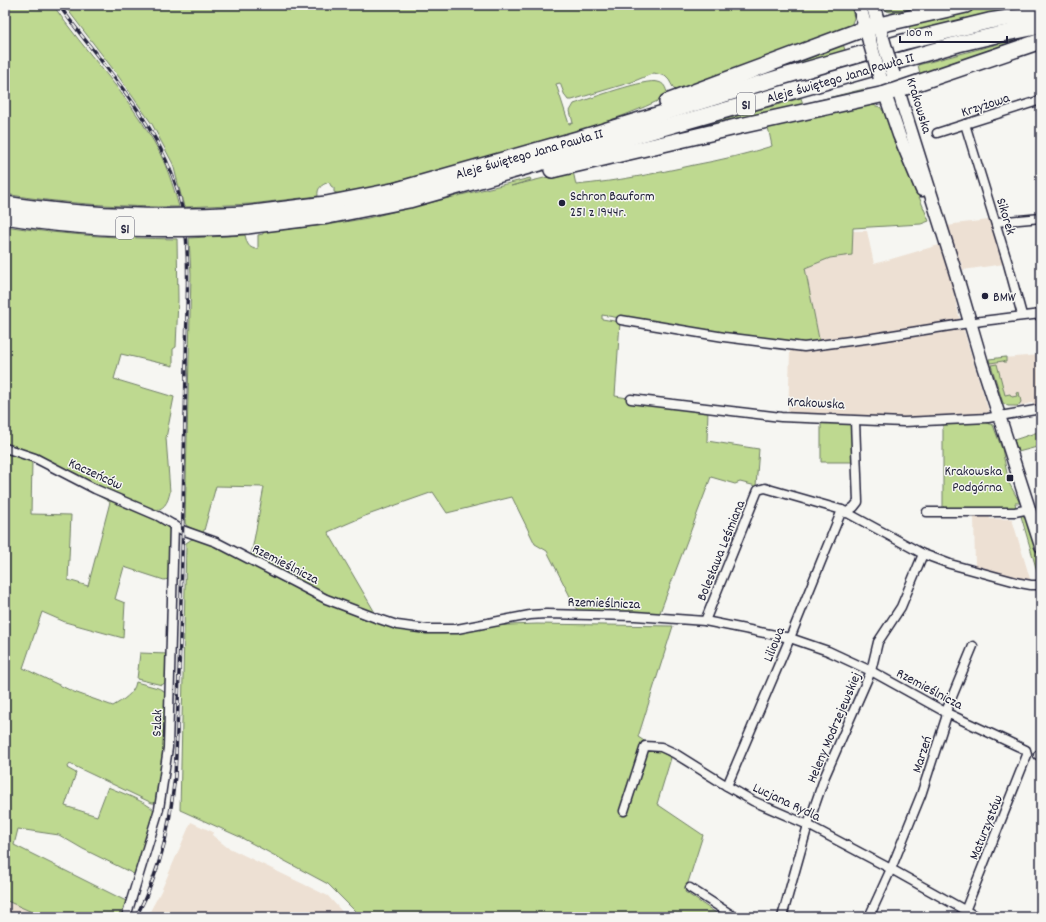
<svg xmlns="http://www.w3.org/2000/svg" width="1046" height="922" font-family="Dekko,sans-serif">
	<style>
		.built { fill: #ede0d3 }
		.green { fill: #bed990; stroke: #707e66 }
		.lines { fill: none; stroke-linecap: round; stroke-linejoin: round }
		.minor-casing { stroke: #22223b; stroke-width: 11 }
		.secondary-casing { stroke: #22223b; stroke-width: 15 }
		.primary-casing { stroke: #22223b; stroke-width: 16 }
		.motorway-casing { stroke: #22223b; stroke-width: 18 }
		.minor { stroke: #f6f6f2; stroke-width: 8 }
		.secondary { stroke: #f6f6f2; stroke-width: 12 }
		.primary { stroke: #f6f6f2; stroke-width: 13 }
		.motorway { stroke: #f6f6f2; stroke-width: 15 }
		.rail-casing { stroke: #22223b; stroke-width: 3.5 }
		.rail { stroke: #f6f6f2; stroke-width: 2; stroke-dasharray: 6; stroke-linecap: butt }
		.primary-bridge-casing { stroke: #22223b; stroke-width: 16; stroke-linecap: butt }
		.motorway-bridge-casing { stroke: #22223b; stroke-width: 18; stroke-linecap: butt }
		.primary-bridge { stroke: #f6f6f2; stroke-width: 13 }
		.motorway-bridge { stroke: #f6f6f2; stroke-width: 15 }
		.poi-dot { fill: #22223b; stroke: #f6f6f2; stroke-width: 1.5 }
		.labels { text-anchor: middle; stroke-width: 3; stroke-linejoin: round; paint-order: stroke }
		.shield { fill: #f6f6f2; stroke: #626272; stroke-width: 1 }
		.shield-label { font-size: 13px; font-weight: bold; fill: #22223b }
		.street-label { font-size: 14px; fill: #22223b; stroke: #f6f6f2 }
		.poi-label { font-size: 14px; fill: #22223b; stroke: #f6f6f2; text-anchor: start }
	</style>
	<rect width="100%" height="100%" fill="#f6f6f2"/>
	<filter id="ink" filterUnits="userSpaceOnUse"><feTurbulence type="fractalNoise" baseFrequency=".025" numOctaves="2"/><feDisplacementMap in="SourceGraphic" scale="8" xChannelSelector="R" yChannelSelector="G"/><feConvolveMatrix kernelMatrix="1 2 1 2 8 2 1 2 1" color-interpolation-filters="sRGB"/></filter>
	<g filter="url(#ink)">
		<g class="built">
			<path d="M991,217L1004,264L963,270L961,262H959L948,226L954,225V224L989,220Z"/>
			<path d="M853,231H867L874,264L939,245L951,281L960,320L958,322L820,344L805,268L830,258L851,255Z"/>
			<path d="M963,328L990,415L899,420L788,416L790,351Z"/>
			<path d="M1041,355V405L1036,406L1032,403L1015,407L1005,405L1001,399L989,359Z"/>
			<path d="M974,514L989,515L990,519H1012L1031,582L975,569Z"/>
			<path d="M191,822L213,832L212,835L227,847L328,896L347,917H147L161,891Z"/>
			<path d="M5,900L39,915L43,917H5Z"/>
		</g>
		<g class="green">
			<path d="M5,5H53C85,52 126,92 154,142C166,163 173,185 179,207C121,207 63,204 5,194Z"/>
			<path d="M64,5H851L854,18L851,26L677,91L674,89L669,80L665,76L654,73L632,82L572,100H568L565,96L560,83L556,84L569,124L573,123L570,111L574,104C589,99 646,78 658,82C664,83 666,88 667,93L664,98C615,122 561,136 509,151C454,166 398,182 342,195L334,192V188L331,186L329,182C321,185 317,188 318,196L251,204L184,207L173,164L152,124L116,73Z"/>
			<path d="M881,5H931L895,13L887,11Z"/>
			<path d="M992,5H1035L966,19L911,34L909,25Z"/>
			<path d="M1041,36L921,78L918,65L998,44Z"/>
			<path d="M843,44L846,53L684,101Z"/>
			<path d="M864,89V90L868,89L869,92L648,141L801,98L803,104Z"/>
			<path d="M869,104L880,107L884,112L929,221L921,224L853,228L852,255L830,258L805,268L820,344H813L711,333L602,315V319L620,322L615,396L708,410L707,441L759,449L756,486L740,482L735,484L711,477L659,615L578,612L547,551L535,544L512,497L447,513L433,492L365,516L328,532L377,616L329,597L251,556L264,487L216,486L203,534L187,526L185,523L191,274L189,238L245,235C247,243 248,249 258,249V235L263,234V232L333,224L368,218L530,178L531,180L511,186L573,171L576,185C617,181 654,174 694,165C721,160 747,154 772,146L768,127Z"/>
			<path d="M5,226C62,235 119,238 177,239L178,300L176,347L173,349V366L121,354L114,379L174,397L166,438L170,492C168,502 164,511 152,510L5,445Z"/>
			<path d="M1006,357V362H1004L1003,361L990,363L989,359Z"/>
			<path d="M997,364L1005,395L1010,394L1012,397L1017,396L1016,393L1019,392L1021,402L1018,406H1008L1003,403L991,365Z"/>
			<path d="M821,421L851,423L853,426L854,462H821Z"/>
			<path d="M943,422H984L993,425L1002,449L1009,483L1020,503H1015L1016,507L1018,508L943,510Z"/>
			<path d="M1041,431V446L1018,452L1014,440Z"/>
			<path d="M5,450L32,460L31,514L71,515L68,580L88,586L110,502L95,494L97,492C114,499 163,516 170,531L169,579L164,580L124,567L115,599L125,603L123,638L65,622L42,612L23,668L74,692L113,706C123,700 134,694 136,682L158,688L166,692L165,727L163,756L164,757L157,803H152L70,764L67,768L76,773L65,806L97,816L108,787C122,793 145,801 155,811L136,875L83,849L59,835L18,829L14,845L130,903L123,917H43L5,900Z"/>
			<path d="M1021,514H1025L1041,567V579L1039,578L1021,516Z"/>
			<path d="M192,539H200L397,629L537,624L673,626L638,737L671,758L657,804L703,835L685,892L722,917H361L328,884L240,837L180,810L186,543Z"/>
			<path d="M140,653L168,654L167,681L162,685L137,679Z"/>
		</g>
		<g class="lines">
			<defs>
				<g id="minor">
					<path d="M965,124L1008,264L1022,315"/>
					<path d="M937,133L1041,100"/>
					<path d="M996,222L1041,218"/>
					<path d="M621,320L724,337L804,347L873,338L982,321L1041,314"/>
					<path d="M631,399L781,417L904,422L988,418L1041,409"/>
					<path d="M5,448L35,458L95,489L158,516L182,530L216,542L326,599L376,618L397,625L427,629H457L530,615L546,614L635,616L705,621L790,638L828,651L871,671L947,713L1026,750L1027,755L1025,760L965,911"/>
					<path d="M927,512H1015L1029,509"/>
					<path d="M846,513L854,507L858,502L855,421"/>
					<path d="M705,621L758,490L765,488L842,510L923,554L950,564L1020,583L1031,585H1041"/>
					<path d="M1038,755L1041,756"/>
					<path d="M727,786L790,638L842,510"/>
					<path d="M624,811L645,746L661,747L674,753L727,786L753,801L808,825L891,869L977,917"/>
					<path d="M690,888L735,917"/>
					<path d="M126,917L159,809L168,748L174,525"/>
					<path d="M782,917L808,825L825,776L871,671L878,642L901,607L923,554"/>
					<path d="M869,917L891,869L921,795L946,718L947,709L973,646"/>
				</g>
				<g id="secondary">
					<path d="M898,90L956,274L982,363L1041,546"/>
					<path d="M885,94L899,135L922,190"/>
				</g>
				<g id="primary">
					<path d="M859,5L870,43"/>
					<path d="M873,5L881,34"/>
				</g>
				<g id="motorway">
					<path d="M667,102L866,28L966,5"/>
					<path d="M552,170L740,126L885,94L1041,41"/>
					<path d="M245,214L326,204L397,190L581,138L788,75L903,42L989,21L1041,13"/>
					<path d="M247,226L328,216L409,200L958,44L992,36L1041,26"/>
				</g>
			</defs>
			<use href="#minor" class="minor-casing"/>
			<use href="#secondary" class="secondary-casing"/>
			<use href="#primary" class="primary-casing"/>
			<use href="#motorway" class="motorway-casing"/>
			<use href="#minor" class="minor"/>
			<use href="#secondary" class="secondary"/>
			<use href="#primary" class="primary"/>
			<use href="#motorway" class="motorway"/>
			<defs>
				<path id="rail" d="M59,5C99,62 148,110 173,177C190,221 188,267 187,313C186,348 186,384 185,419C182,538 181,657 175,776C172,799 170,822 164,844C158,869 148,894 136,917"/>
			</defs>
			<use href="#rail" class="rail-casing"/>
			<use href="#rail" class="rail"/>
			<defs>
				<g id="primary-bridge">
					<path d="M883,40L893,74"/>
					<path d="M870,43L880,77"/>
				</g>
				<g id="motorway-bridge">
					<path d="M5,204C85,217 165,219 245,214"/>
					<path d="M5,216C85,230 165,231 247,226"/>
				</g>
			</defs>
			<use href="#primary-bridge" class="primary-bridge-casing"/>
			<use href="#motorway-bridge" class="motorway-bridge-casing"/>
			<use href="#primary-bridge" class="primary-bridge"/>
			<use href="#motorway-bridge" class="motorway-bridge"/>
		</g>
	</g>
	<g class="poi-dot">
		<circle cx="562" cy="203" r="4"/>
		<circle cx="985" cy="296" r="4"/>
		<rect x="1006" y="474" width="8" height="8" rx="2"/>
	</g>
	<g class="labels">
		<g class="shield">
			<rect x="737" y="93" width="18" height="22" rx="3"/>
			<rect x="116" y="217" width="18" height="22" rx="3"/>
		</g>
		<g class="shield-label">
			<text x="746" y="109">S1</text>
			<text x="125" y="233">S1</text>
		</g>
		<g class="street-label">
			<text transform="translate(840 77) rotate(-16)" y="5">Aleje świętego Jana Pawła II</text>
			<text transform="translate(985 104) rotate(-18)" y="5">Krzyżowa</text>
			<text transform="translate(920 105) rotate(73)" y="5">Krakowska</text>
			<text transform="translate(529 153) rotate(-16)" y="5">Aleje świętego Jana Pawła II</text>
			<text transform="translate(1007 216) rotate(73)" y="5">Sikorek</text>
			<text transform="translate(816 402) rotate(3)" y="5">Krakowska</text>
			<text transform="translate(96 473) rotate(25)" y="5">Kaczeńców</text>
			<text transform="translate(720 550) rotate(-68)" y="5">Bolesława Leśmiana</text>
			<text transform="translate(286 563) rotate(27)" y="5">Rzemieślnicza</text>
			<text transform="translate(604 602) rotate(2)" y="5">Rzemieślnicza</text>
			<text transform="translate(773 644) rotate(-68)" y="5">Liliowa</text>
			<text transform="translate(930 688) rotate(28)" y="5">Rzemieślnicza</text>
			<text transform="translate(156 723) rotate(-88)" y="5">Szlak</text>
			<text transform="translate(833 727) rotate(-67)" y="5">Heleny Modrzejewskiej</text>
			<text transform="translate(921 754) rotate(-72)" y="5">Marzeń</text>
			<text transform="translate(787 801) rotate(25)" y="5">Lucjana Rydla</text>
			<text transform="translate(985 827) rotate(-68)" y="5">Maturzystów</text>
		</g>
		<g class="poi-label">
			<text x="570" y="200">Schron Bauform<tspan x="570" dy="16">251 z 1944r.</tspan></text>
			<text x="993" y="301">BMW</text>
			<text x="1002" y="475" text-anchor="end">Krakowska<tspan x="1002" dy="16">Podgórna</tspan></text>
		</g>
	</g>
	<rect width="1046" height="922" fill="none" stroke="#f6f6f2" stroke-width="20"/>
	<rect x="10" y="10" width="1026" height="902" fill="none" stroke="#22223b" stroke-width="1.5" filter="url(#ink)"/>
	<path d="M900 36v6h107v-6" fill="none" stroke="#22223b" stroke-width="2"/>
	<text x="906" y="36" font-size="12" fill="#22223b" stroke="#f6f6f2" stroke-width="3" paint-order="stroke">100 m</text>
</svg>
